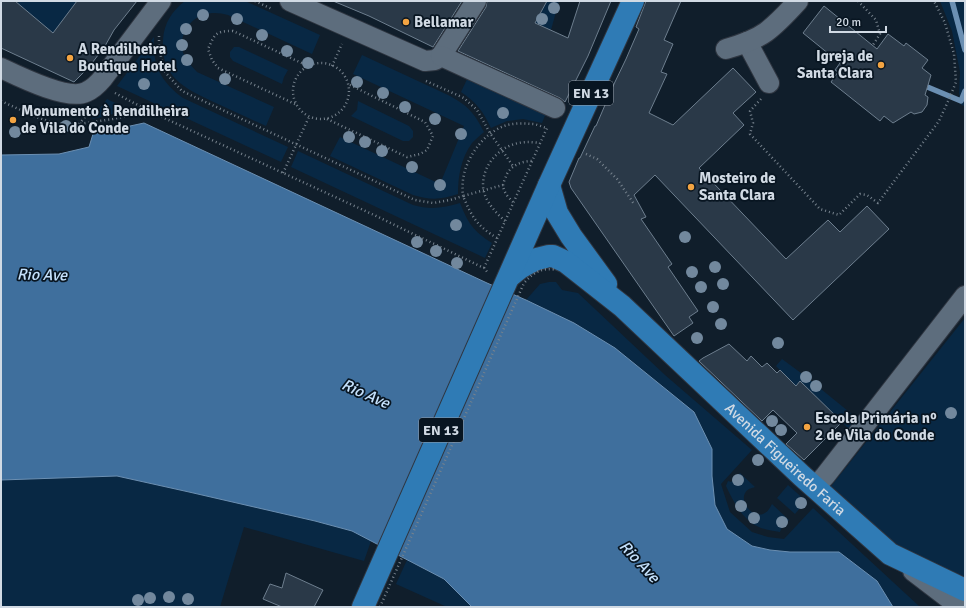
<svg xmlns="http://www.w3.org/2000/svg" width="966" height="608" font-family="Signika,sans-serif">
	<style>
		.green { fill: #082844 }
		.water { fill: #3f6f9d; stroke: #6b8fb2 }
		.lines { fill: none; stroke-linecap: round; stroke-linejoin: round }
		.stream { stroke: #6b8fb2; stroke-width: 5.5 }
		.building { fill: #2a3948; stroke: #6d7e8e }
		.minor-casing { stroke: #2f3641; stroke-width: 22 }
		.major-casing { stroke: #2f3641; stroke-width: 24 }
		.path { stroke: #76828d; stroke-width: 2.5; stroke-dasharray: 1 3; stroke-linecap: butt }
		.minor { stroke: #5d6d7d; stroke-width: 20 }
		.major { stroke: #2f7bb5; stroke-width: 22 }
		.path-bridge { stroke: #76828d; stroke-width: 2.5; stroke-dasharray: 1 3; stroke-linecap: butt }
		.tree { fill: #72889d }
		.poi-dot { fill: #f3a442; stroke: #081521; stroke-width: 1.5 }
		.labels { text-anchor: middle; stroke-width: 3.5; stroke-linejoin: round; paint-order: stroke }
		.shield { fill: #081521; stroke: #959faa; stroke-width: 1 }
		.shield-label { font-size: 14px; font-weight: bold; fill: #d1dae4 }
		.poi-label { font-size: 15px; font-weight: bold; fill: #d1dae4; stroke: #081521; text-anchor: start }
		.street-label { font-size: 15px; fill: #d1dae4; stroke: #081521 }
		.water-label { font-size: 16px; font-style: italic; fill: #c4e0fb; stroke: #081521 }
	</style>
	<rect width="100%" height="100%" fill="#101e2b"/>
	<g class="green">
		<path d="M19,1H87L73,49L1,3L14,9Z"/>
		<path d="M185,1H245L320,35L312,54L228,15C220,13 212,12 204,15C188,19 177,39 184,55C187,61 192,67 197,72L274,107L266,126C250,119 234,111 218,104C188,90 160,79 163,40C164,23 172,11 185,1Z"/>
		<path d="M547,1H559L551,30L535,23Z"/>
		<path d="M940,1H965V106L961,105L959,93L960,72L952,31Z"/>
		<path d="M154,37C152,65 161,82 183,98L288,147L281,162L117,86Z"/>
		<path d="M234,47H239L288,70L284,77L282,84L233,61L230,57V52Z"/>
		<path d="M362,55L448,95C467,105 474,112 484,132C480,135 476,139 472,143C461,158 458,176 458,194C440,200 430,200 413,195L330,156L340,137L440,184L464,126L353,74Z"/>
		<path d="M470,73L548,108L542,123L523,119L507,121L491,128C483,111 476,102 461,92Z"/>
		<path d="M107,99L130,110L92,119Z"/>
		<path d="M358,101L409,126L413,131V137L409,141H403L351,116L357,110Z"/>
		<path d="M298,151L413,205C430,210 444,208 460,203C468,223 473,231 492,243L485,258L291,167Z"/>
		<path d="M549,282H556L562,290L578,293L665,375L752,450L721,484L730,512L752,532L768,537L784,539L813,508L920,607H893L877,581L790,552L770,550L752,546L727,529L715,505L712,476V449L694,412L615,348L574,323L526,300L540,284Z"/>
		<path d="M965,318V581L895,549L828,490Z"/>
		<path d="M782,359L805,376L859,420L851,431L800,381L796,386L776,366Z"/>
		<path d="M740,473L755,487C753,488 751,488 749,489C736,497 750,518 763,514C768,512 770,508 772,504L789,520L781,529L780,532C774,531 767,530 761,528C743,521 734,503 726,486L728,481L731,482Z"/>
		<path d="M117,476L189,492L315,521L352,531L371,541L364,561L244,527L220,607H1V480Z"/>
		<path d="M788,485L806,501L795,514L777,498Z"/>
		<path d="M407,560L444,579L472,607H447L396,584Z"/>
	</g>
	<path class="water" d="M144,123L487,283L526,300L574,323L615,348L694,412L712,449V476L715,505L727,529L752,546L770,550L790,552H839L877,581L893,607H472L444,579L352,531L315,521L189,492L117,476L1,480V155L59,154L89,147L93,134Z"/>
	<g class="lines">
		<g class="stream">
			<path d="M952,1L965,50"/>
			<path d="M925,86L961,101L965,91"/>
		</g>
	</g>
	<g class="building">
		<path d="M1,1H15L53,33L77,1H137L114,30L105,46L89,67L74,82L1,48Z"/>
		<path d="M333,1H462L433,47L369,16Z"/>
		<path d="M487,1H547L535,23L568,38L580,1H611L588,56L565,102L560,98L458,51L486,7Z"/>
		<path d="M646,1H681L664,40L673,44L661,72L667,74L649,113L673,125L733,68L756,92L733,113L744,125L699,168L786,259L828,220L840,232L867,206L889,229L793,320L655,175L634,195L646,217L641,219L672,264L668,267L698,311L689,317L693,323L674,336L571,188L569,182L579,158H580L595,126H596L614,84L626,59L639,29L636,27Z"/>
		<path d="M824,6L877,49L888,34L904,46L906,43L928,60L922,68L931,75L925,95L928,97L927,105L922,112L914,114L911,112L893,123L884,116L880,121L831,82L838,72L835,70L840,63L803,33Z"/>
		<path d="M729,344L747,361L751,356L762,367L767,363L777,373L780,370L796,386L800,381L842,422L804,460L786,444L797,433L773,410L762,421L699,361L703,358Z"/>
		<path d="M286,573L323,590L314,607H282L263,599L270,584L282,588Z"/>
	</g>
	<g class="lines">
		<defs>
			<g id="minor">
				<path d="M290,1L425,61L435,60L441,56L476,1"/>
				<path d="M747,42L769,83"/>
				<path d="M726,49C740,45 755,40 766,32C778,23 788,12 798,1"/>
				<path d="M441,56L555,108"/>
				<path d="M1,68C18,76 68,101 86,92C93,89 98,84 103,78L161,1"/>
				<path d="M815,487L825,476L965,296"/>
				<path d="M913,571L960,607"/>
			</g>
			<g id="major">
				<path d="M549,185L557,213L571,236L606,284"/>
				<path id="s1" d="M510,276L520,268L529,263L537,259L549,256H553L566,262L622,306L802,476L890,554L965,590"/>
				<path d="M363,607L549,185L633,1"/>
			</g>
		</defs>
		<use href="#minor" class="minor-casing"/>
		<use href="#major" class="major-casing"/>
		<g class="path">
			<path d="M255,1L272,9"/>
			<path d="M858,1L876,20L880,34L873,45"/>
			<path d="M159,36V49L165,72L182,91L415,200L433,203L450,200L463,196C460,173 470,153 486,137C491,133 498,128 504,126C513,123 523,123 532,124C537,124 542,127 547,128"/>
			<circle cx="321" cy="91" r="28"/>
			<path d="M332,66L342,44"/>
			<path d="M426,81L464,98L477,110L490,133L513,166"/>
			<path d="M115,93L149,111L374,215L484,268L488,273"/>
			<path d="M761,99L750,111L753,123L750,134L820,209L839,215L860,194L867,195L878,203L939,121L950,97L956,82L954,54L945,23L934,1"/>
			<path d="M1,101L36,117L54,123L79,124L113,119L149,111"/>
			<path d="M295,104L218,68L212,60L208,49C215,34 215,31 233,31L308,66"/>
			<path d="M327,119L407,157L420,154L427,150L433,136L425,122L348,84"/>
			<path d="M79,124L90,111"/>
			<path d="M586,154L597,159L617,179L634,204"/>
			<path d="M283,173L309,117"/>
			<path d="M513,202C509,198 504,193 503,186C503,183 505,179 506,176C510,166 521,161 532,161"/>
			<path d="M505,221C495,212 483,199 483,185C483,176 486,168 491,161C504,144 520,140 540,143"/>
			<path d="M497,238C477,226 472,217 463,196L503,185"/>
			<path d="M484,268L547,128"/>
		</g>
		<use href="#minor" class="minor"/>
		<use href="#major" class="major"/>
		<path class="path-bridge" d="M380,607L524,283C534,272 542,267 557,270"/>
	</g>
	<g class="tree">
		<circle cx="554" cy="8" r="6"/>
		<circle cx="203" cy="15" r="6"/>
		<circle cx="237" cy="19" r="6"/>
		<circle cx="542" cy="19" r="6"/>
		<circle cx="186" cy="29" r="6"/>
		<circle cx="262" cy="35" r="6"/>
		<circle cx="182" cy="45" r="6"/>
		<circle cx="287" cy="51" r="6"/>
		<circle cx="187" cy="60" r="6"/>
		<circle cx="308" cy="63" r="6"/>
		<circle cx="225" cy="79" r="6"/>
		<circle cx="357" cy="82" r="6"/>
		<circle cx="144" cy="84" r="6"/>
		<circle cx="383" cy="93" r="6"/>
		<circle cx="405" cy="107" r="6"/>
		<circle cx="503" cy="113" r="6"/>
		<circle cx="435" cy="119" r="6"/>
		<circle cx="66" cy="126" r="6"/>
		<circle cx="15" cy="132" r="6"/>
		<circle cx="461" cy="134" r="6"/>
		<circle cx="349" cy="137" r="6"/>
		<circle cx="365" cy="142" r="6"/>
		<circle cx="382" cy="151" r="6"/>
		<circle cx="412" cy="167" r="6"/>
		<circle cx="440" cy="185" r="6"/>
		<circle cx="456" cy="225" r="6"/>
		<circle cx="685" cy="237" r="6"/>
		<circle cx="417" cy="242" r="6"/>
		<circle cx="436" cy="251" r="6"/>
		<circle cx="457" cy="263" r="6"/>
		<circle cx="715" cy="267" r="6"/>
		<circle cx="692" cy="272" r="6"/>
		<circle cx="723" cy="284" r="6"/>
		<circle cx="701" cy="287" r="6"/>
		<circle cx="713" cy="307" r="6"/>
		<circle cx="721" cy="324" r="6"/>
		<circle cx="697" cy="338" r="6"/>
		<circle cx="778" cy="343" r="6"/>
		<circle cx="806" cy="377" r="6"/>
		<circle cx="816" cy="386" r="6"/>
		<circle cx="951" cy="413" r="6"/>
		<circle cx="772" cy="421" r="6"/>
		<circle cx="781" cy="430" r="6"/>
		<circle cx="758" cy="460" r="6"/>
		<circle cx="738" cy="480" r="6"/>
		<circle cx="801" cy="503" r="6"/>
		<circle cx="741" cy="506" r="6"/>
		<circle cx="754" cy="518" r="6"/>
		<circle cx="782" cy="522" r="6"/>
		<circle cx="169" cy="597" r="6"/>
		<circle cx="150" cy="598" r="6"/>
		<circle cx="188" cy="599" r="6"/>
		<circle cx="138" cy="600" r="6"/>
	</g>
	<g class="poi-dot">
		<circle cx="406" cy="22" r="4"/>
		<circle cx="70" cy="58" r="4"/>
		<circle cx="881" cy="65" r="4"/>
		<circle cx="13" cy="120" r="4"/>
		<circle cx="691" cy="187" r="4"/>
		<circle cx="807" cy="427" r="4"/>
	</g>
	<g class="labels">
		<g class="shield">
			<rect x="569" y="81" width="44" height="24" rx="3"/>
			<rect x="419" y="418" width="44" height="24" rx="3"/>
		</g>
		<g class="shield-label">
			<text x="591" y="98">EN 13</text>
			<text x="441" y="435">EN 13</text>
		</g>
		<g class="poi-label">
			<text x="414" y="27">Bellamar</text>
			<text x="78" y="54">A Rendilheira<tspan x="78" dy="17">Boutique Hotel</tspan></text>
			<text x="873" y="61" text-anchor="end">Igreja de<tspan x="873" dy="17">Santa Clara</tspan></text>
			<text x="21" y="116">Monumento à Rendilheira<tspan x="21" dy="17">de Vila do Conde</tspan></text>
			<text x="699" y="183">Mosteiro de<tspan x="699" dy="17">Santa Clara</tspan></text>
			<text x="815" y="423">Escola Primária nº<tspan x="815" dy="17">2 de Vila do Conde</tspan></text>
		</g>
		<g class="street-label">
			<text dy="5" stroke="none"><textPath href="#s1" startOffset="358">Avenida Figueiredo Faria</textPath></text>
		</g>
		<g class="water-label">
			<text transform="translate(42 274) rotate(1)" y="6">Rio Ave</text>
			<text transform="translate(366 393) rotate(24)" y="6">Rio Ave</text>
			<text transform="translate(640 561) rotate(47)" y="6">Rio Ave</text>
		</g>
	</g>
	<rect width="966" height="608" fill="none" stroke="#d1dae4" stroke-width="4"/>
	<path d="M830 26v6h56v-6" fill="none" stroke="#d1dae4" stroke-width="2"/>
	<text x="836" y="26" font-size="12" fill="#d1dae4" stroke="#081521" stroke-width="3" paint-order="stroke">20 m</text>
</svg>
